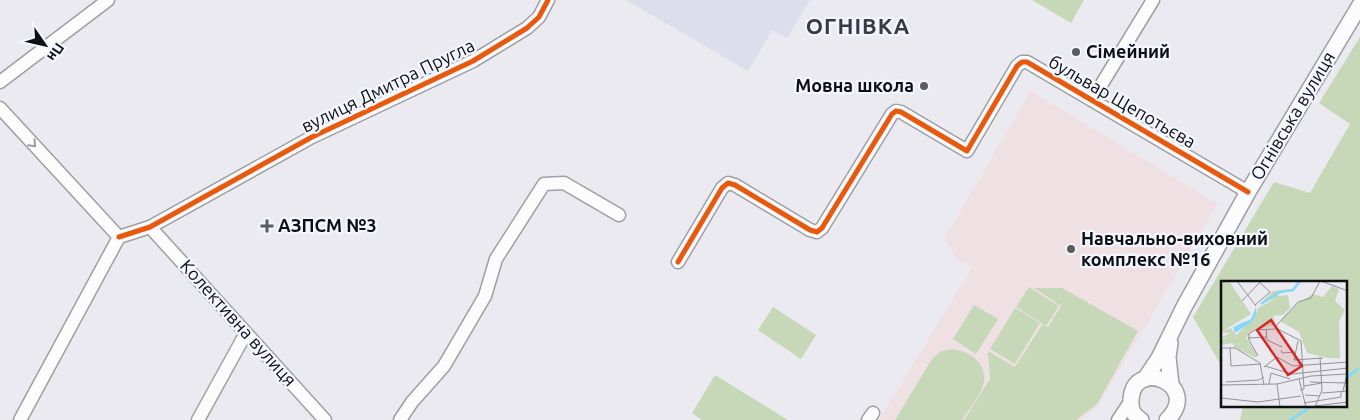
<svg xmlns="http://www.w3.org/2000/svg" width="1360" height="420" font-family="Ubuntu,sans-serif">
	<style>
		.built { fill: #dcdeeb }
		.education { fill: #efe0e4 }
		.green { fill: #c6d8b7 }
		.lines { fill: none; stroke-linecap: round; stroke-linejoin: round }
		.stream { stroke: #87d8f6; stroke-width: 3 }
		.minor-casing { stroke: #9e9fa3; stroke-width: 15 }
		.tertiary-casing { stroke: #9e9fa3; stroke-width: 18 }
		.minor { stroke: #fcfcfd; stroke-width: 12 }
		.tertiary { stroke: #fcfcfd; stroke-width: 15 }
		.cycleway-casing { stroke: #f4f6ff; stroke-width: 8 }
		.cycleway { stroke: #e8590c; stroke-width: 5 }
		.oneway { stroke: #9d9d9f }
		.poi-dot { fill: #5b5c60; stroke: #f4f6ff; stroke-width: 2 }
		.labels { text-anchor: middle; stroke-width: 4.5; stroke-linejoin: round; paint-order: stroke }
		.poi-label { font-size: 18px; font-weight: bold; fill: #0e0f13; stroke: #f4f6ff; text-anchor: start }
		.street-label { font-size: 18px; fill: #0e0f13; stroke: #f4f6ff }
		.district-label { font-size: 22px; font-weight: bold; letter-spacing: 1px; fill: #383a43; stroke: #f4f6ff }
		.inset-river { fill: none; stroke: #87d8f6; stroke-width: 2.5 }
		.inset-road { fill: none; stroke: #929298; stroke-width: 1 }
		.view { fill: #d62828; fill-opacity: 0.15; stroke: #d62828; stroke-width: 2.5 }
		.inset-edge { fill: none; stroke: #0e0f13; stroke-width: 2.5 }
	</style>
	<rect width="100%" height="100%" fill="#eaeaf0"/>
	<path class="built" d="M626,0H810L787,38L772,30L748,71Z"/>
	<path class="education" d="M1031,91L1218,204L1098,406L1081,420H879L972,268L957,259L944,239Z"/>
	<g class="green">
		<path d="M1032,0H1084L1071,23Z"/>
		<path d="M1360,37V420H1240L1243,406H1346V282H1222V367L1193,317L1274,182L1310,193L1350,124L1319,103Z"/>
		<path d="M1029,287L1059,306L1046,326L1016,307Z"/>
		<path d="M1034,288H1062L1138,331L1097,404L1076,420H964L990,379L988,351L1015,367L1042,325L1048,327L1061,306Z"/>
		<path d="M974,305L998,319L976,354L953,339Z"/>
		<path d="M773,307L816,335L801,359L758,330Z"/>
		<path d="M1015,308L1040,323L1015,364L990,349Z"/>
		<path d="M952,349C970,351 990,365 983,386C979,397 969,409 962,420H895L932,359L941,351Z"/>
		<path d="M715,375L788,420H702L692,413Z"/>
	</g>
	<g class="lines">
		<g class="stream">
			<path d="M1346,378L1358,369"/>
			<path d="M1290,420L1312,406"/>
		</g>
		<defs>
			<g id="minor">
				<path d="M0,82L108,0"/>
				<path d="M1092,100L1153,0"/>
				<path d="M0,108L119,237"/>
				<path d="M150,227L325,420"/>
				<path d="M119,237L150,227L312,137L473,61L527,28L539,17L548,0"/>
				<path d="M678,262L722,188L728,183L735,185L810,230L817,232L822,228L892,114L896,111L901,112L967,151L1017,66L1022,62H1027L1248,192"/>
				<path d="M20,420L119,237"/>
				<path d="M198,420L246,333"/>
				<path d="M400,420L412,402L444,366L485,296L496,259L544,184L564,183L619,215"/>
				<path d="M868,420L873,413"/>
				<path d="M1118,420L1130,402"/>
			</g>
			<g id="tertiary">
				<path d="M1170,343L1168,357L1171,385"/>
				<path d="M1145,379L1159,358L1184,307L1248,192L1360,5"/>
				<path d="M1141,420C1134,416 1130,408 1131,400C1133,356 1203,385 1167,420"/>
			</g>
		</defs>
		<use href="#minor" class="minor-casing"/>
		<use href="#tertiary" class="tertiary-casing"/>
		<use href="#minor" class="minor"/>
		<use href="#tertiary" class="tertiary"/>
		<defs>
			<g id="cycleway">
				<path d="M119,237L150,227L312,137L473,61L527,28L539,17L548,0"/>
				<path d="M678,262L722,188L728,183L735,185L810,230L817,232L822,228L892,114L896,111L901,112L967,151L1017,66L1022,62H1027L1248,192"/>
			</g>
		</defs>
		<use href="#cycleway" class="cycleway-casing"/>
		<use href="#cycleway" class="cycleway"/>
	</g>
	<defs><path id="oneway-chevron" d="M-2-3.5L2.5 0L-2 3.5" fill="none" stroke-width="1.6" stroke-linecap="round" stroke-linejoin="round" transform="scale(1.25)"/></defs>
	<use class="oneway" href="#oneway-chevron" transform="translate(33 144) rotate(47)"/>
	<g class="poi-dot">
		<circle cx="1076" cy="52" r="5"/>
		<circle cx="924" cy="86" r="5"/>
		<path d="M264.5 218.5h5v5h5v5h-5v5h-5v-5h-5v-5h5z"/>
		<circle cx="1071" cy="249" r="5"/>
	</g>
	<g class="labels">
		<g class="poi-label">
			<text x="1086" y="58">Сімейний</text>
			<text x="914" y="92" text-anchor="end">Мовна школа</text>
			<text x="278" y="232">АЗПСМ №3</text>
			<text x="1081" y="245">Навчально-виховний<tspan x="1081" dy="21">комплекс №16</tspan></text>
		</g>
		<g class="street-label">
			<text transform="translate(388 86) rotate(-26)" y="6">вулиця Дмитра Пругла</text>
			<text transform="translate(1122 102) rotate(30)" y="6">бульвар Щепотьєва</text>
			<text transform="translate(1293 116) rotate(-59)" y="6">Огнівська вулиця</text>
			<text transform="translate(238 323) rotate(48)" y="6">Колективна вулиця</text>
		</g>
		<g class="district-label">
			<text x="858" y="34">ОГНІВКА</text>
		</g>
	</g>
	<g transform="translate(1221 281)">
		<rect width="126" height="126" fill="#eaeaf0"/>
		<path d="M0,0H8L30,33L2,50L10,47L15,54L35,35L36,28L53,18L42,20L51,10L68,8L58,12L57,15L67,14L69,27L62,34L52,35L55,44L34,48L25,57L36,74L35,77L13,66L12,62L0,64V58H6L0,56L10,52L0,51ZM111,5L118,8L114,20L124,29L118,40L119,77H107L86,72L78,51L59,40L78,21L92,13L102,16Z" fill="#c6d8b7"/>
		<path d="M42,22L35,26V35L29,42L14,52L12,46L30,38L35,26Z" fill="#87d8f6"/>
		<path class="inset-river" d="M40,23L59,11L72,9L79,0"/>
		<path class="inset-road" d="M16,0L35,25M100,0L127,10M21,20L40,0M34,24L49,11L37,0M54,46L77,21L90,17L99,0M55,47L80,60L83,108L79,109M45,48L46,59L61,66M27,57L46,56M0,67H14L39,82L43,104M9,67L10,85L40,83M60,69L61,72L74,71M37,75L28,59V53L34,49L54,48M73,79L102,77M73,79L77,60M44,85L71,93L127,87M72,85L127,81M43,86L56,76L72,85M78,98L85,126M5,101L38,99L43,96M89,101L125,102M48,103L50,92L69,98M56,103L90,95L127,93M0,104L56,103L59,126M83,105L101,102M122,110L126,93M101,112L127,110M84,114L99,115M0,117L37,121L80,115M83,122L120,116V110M94,125L127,121M94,126L101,109L99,76"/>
		<path class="view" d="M50,39L81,85L67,94L36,49Z"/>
		<rect width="126" height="126" class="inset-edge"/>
	</g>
	<g transform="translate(45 45) rotate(124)" stroke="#f4f6ff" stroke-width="4" paint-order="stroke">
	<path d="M0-4L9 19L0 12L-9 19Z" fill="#0e0f13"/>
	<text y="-8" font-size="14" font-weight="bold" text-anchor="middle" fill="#0e0f13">Пн</text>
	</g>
</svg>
